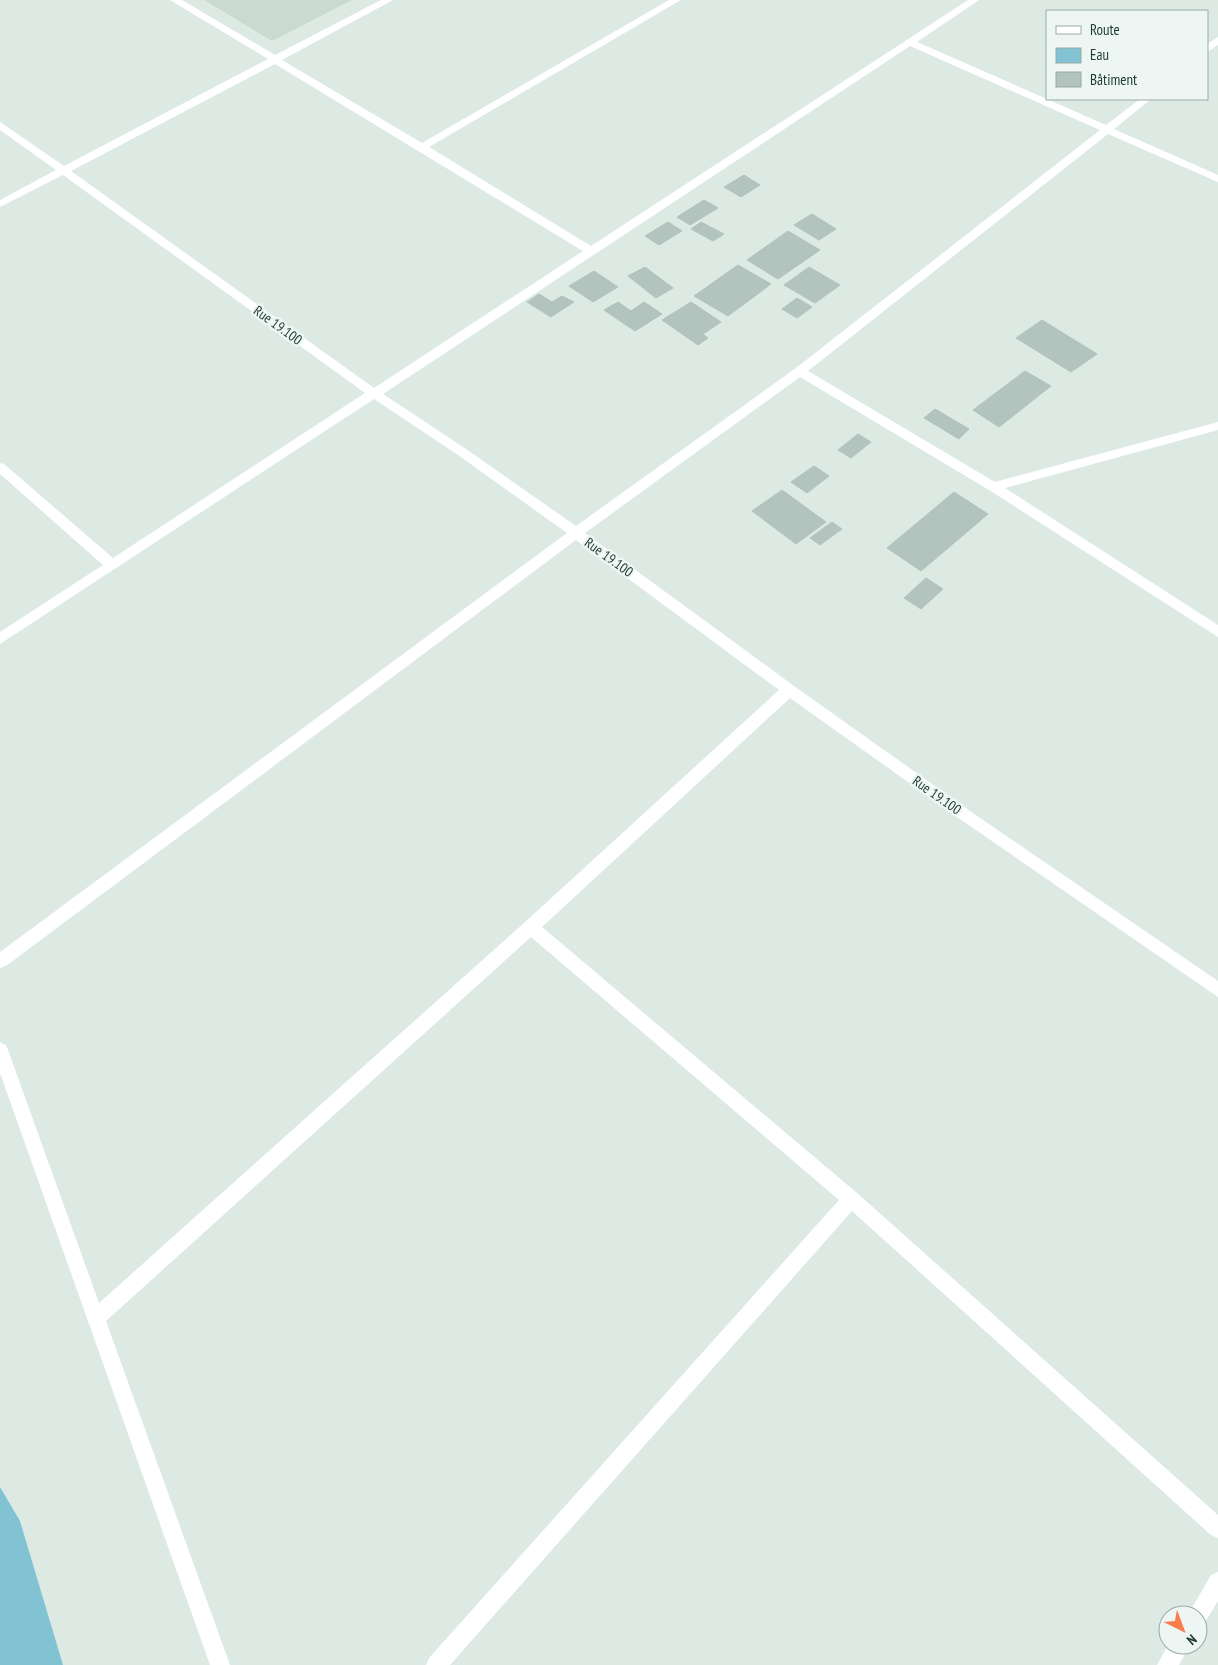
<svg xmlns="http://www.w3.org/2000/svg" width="1218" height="1665" font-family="'PT Sans Narrow',sans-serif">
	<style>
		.built { fill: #cbd9d3 }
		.water { fill: #81c3d3 }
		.building { fill: #b2c4bd; stroke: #afc3bc }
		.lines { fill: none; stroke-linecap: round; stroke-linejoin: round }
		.minor { fill: #fff; fill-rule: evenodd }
		.labels { text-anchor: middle; stroke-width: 5; stroke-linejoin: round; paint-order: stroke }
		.street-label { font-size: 14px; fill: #1e3933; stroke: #edf6f2 }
	</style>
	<rect width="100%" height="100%" fill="#ddeae4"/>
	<path class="built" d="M204,0H352L272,41Z"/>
	<path class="water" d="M0,1487L20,1521L63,1665H0Z"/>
	<g class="building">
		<path d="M744,175L760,185L741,197L724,187Z"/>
		<path d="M704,200L718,208L690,225L677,217Z"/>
		<path d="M812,214L836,229L819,240L794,225Z"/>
		<path d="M668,222L682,231L659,245L645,236Z"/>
		<path d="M701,222L724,234L713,241L691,229Z"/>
		<path d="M788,231L820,250L778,279L747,260Z"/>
		<path d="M738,265L771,284L728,316L694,296Z"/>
		<path d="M645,267L673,288L656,298L628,276Z"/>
		<path d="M809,267L840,285L815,303L784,285Z"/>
		<path d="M594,271L618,287L593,302L569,286Z"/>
		<path d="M539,294L552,302L562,296L574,302L551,317L527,302Z"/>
		<path d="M797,298L812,307L797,318L782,309Z"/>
		<path d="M618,302L631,311L644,302L662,314L635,331L604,310Z"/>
		<path d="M691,302L721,322L703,334L708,338L698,345L662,320Z"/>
		<path d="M1042,320L1097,354L1071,372L1016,338Z"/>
		<path d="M1025,371L1051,386L999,427L973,410Z"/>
		<path d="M935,409L969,429L959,439L924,418Z"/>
		<path d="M858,434L871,442L851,458L838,450Z"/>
		<path d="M814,466L829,476L807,493L791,482Z"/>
		<path d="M782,490L826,522L796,544L752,511Z"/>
		<path d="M954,492L988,514L921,571L887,548Z"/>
		<path d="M832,522L842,529L820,545L810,538Z"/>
		<path d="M926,578L943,589L921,609L904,598Z"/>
	</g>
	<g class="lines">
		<g class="minor">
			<path d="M170,0H182L275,55L381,0H393L282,60L422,143L669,0H681L429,147L591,246L968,0H979L917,42L1106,125L1140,99H1151L1114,129L1218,175V182L1108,134L808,371L995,482L1218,422V430L1005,488L1218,625V637L989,490L800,377L585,533L794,686L970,811L1218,981V997L960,819L790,698L542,927L857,1193L1218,1515V1538L1211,1535L852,1211L450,1665H426L429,1658L839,1200L531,937L106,1321L230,1665H210L0,1073V1042L6,1045L8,1050L99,1303L525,922L779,690L576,540L6,966L0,968V952L567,533L458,455L374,399L0,644V632L103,565L0,474V463L4,464L113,558L365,393L63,175L0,207V200L56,170L0,130V122L64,166L268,59ZM910,46L1100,130L796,368L576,526L466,449L383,394ZM275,64L583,251L374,388L71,171Z"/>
			<path d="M1218,37V45L1207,52V44Z"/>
			<path d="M1218,1572V1601L1205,1622L1198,1625V1615H1188L1211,1575Z"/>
			<path d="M1168,1645H1190L1179,1665H1157Z"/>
		</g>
	</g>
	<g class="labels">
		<g class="street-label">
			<text transform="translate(278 325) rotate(36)" y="5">Rue 19.100</text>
			<text transform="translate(609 557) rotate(36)" y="5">Rue 19.100</text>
			<text transform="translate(937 795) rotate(35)" y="5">Rue 19.100</text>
		</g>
	</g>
	<rect x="1046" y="10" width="162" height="90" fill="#edf6f2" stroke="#9aaaa6"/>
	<rect x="1056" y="26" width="25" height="8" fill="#ffffff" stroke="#9aaaa6"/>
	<text x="1090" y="35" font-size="15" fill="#1e3933">Route</text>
	<rect x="1056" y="48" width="25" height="15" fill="#81c3d3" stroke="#9aaaa6"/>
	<text x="1090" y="60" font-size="15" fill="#1e3933">Eau</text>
	<rect x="1056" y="72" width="25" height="15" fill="#b2c4bd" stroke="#9aaaa6"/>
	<text x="1090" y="85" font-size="15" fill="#1e3933">Bâtiment</text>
	<g transform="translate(1183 1630) rotate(138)"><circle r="24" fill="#edf6f2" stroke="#9aaaa6"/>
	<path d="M0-4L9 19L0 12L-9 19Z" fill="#f97c4b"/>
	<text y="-8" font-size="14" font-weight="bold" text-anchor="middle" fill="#1e3933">N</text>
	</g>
</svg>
